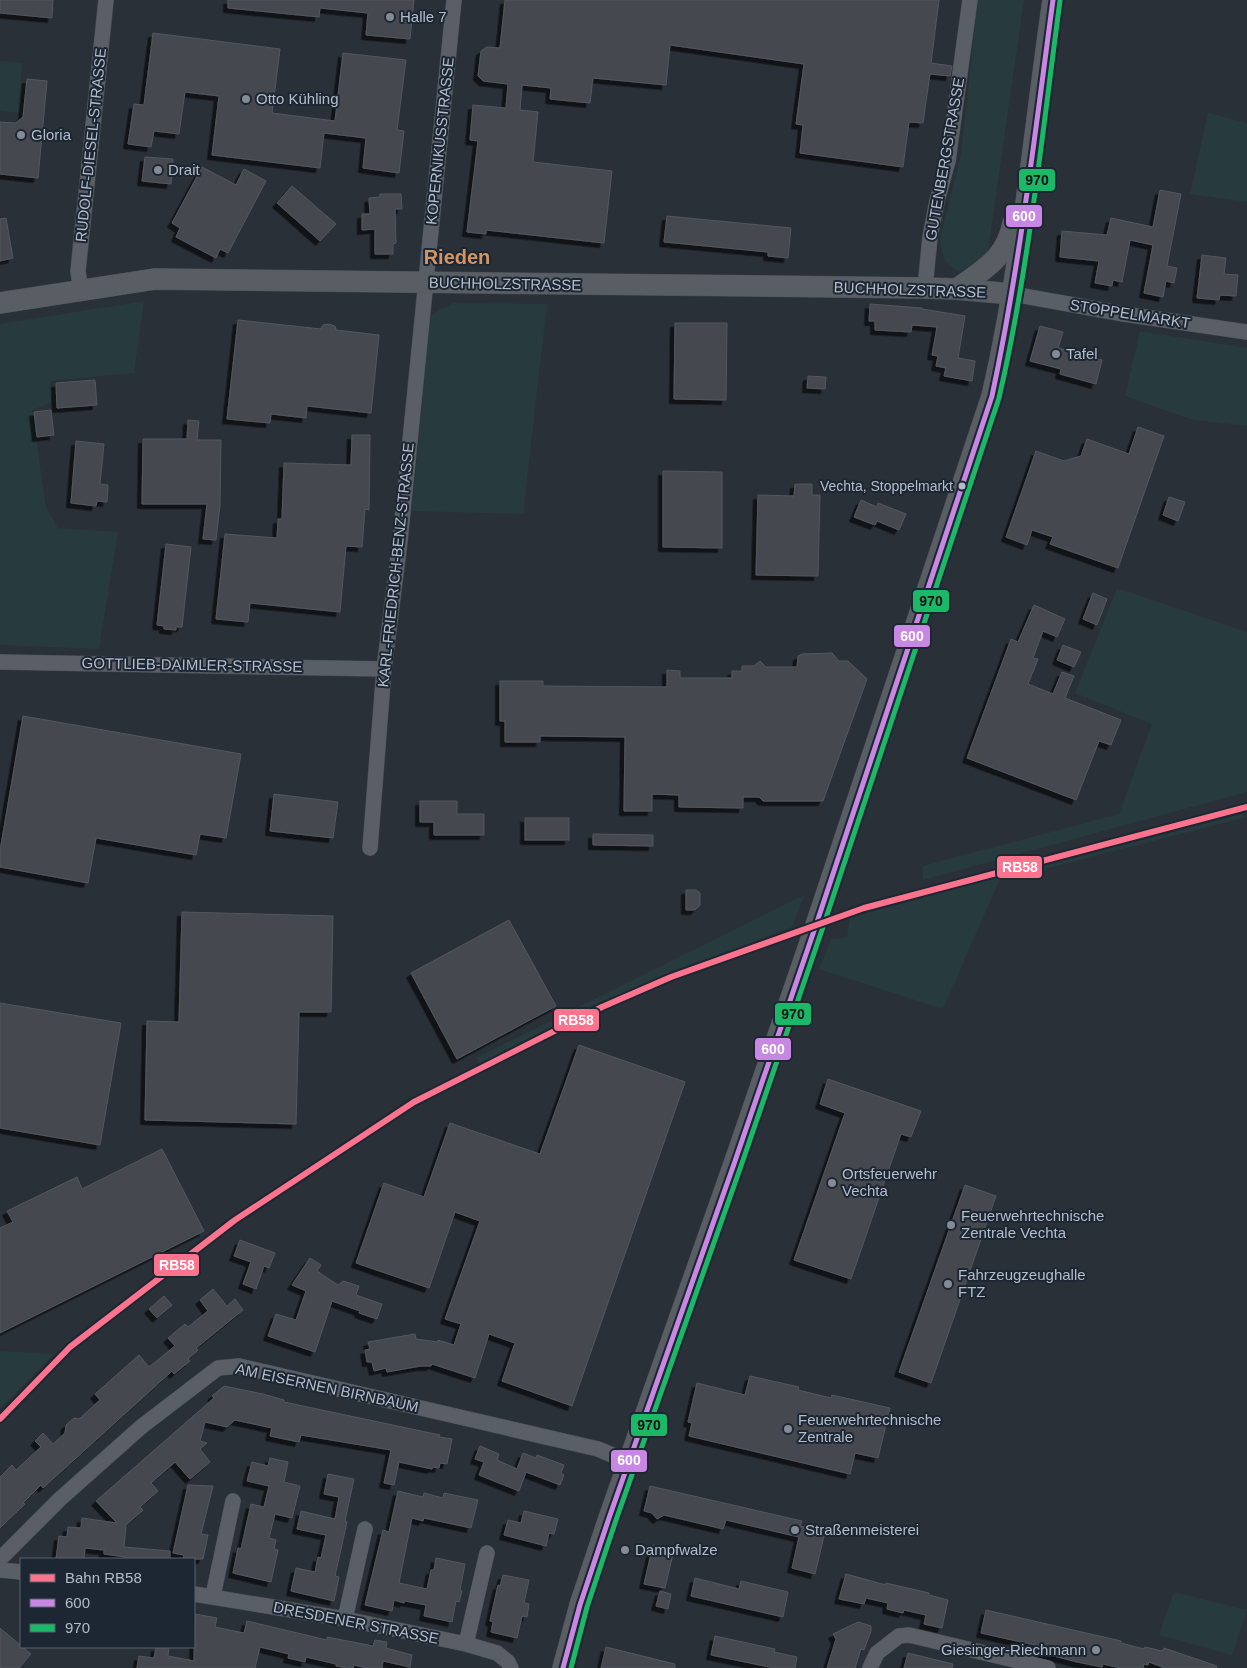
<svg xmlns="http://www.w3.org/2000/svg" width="1247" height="1668" font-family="Arial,sans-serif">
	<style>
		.green { fill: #273a3e }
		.building { fill: #444950; stroke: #52575f; filter: url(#shadow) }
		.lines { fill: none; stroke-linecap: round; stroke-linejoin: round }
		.street-casing { stroke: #484c53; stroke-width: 16 }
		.secondary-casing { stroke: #484c53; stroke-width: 22 }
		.street { stroke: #5a5e66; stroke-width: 15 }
		.secondary { stroke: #595d64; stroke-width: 21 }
		.bus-1-casing { stroke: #1d2633; stroke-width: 9 }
		.bus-2-casing { stroke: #1d2633; stroke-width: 9 }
		.bus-1 { stroke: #c787e3; stroke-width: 5 }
		.bus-2 { stroke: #1ab867; stroke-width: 5 }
		.rail-1-casing { stroke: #1d2633; stroke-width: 10 }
		.rail-1 { stroke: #fc738d; stroke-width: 6 }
		.poi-dot { fill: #848b96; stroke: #1d2633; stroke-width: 2 }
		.bus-dot { fill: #b4bcc9; stroke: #1d2633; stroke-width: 2 }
		.labels { text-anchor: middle; stroke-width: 4; stroke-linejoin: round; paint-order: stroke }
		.bus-label { font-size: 14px; fill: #b4bcc9; stroke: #1d2633; text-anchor: end }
		.poi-label { font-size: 15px; fill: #b4bcc9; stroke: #1d2633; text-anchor: start }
		.street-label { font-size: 15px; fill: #b4bcc9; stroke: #1d2633 }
		.district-label { font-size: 20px; font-weight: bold; fill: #d59563; stroke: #1d2633 }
		.line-badge { stroke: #1d2633; stroke-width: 2 }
		.badge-label { font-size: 14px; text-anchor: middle; font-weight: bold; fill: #fff }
		.pale-badge-label { font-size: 14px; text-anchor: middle; font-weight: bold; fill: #111 }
	</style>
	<defs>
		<filter id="shadow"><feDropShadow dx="-4.5" dy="4.5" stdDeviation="0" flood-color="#0009"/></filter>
	</defs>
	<rect width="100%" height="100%" fill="#2a3038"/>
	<g class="green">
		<path d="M978,0H1024L988,251L972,269L958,271L951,267L944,259L940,240L961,154Z"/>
		<path d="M0,61L22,63L18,113L0,111Z"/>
		<path d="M1208,113L1247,123V202L1190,194Z"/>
		<path d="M144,301L134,373L50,381L51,403L32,410L46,507L58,528L118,532L99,649L0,645V324Z"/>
		<path d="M453,303L547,304L523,514L412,511L430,317L439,310Z"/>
		<path d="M1140,331L1247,348V426L1193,420L1125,396Z"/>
		<path d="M1117,588L1247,632V792L923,880L922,866L1119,814L1152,724L1075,693Z"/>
		<path d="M1247,810V817L999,881L943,1009L819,969L831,939L847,937L850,918L1003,875Z"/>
		<path d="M804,896L792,927L671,973L602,1004L480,1065L476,1058L798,898Z"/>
		<path d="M0,1351L54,1354L0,1408Z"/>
		<path d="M1174,1592L1247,1610L1232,1655L1159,1635Z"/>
	</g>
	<g class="building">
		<path d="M0,0H53L52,18L0,13Z"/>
		<path d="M228,0H414L410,39L366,35L368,13L320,8L319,17L228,8Z"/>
		<path d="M505,0H939L931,63L952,66L950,76L930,74L923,123L909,122L903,167L800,153L803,125L796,124L804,64L670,45L666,85L593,78L590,103L550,99L551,88L522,85L520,110L538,112L533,162L612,171L604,243L486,230V234L467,232L478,141L470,140L473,105L506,108L508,84L483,81L478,76L481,51L487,47L500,48Z"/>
		<path d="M153,33L280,49L272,113L335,121L343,53L406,60L397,130L404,131L399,173L363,168L366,138L324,133L320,168L212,155L219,96L185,92L179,134L154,131L151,147L128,144L134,104L144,105Z"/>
		<path d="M27,79L47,81L38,178L0,174V122L16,123L23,117Z"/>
		<path d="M145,157L173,159L171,184L142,181Z"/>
		<path d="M202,167L236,185L244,169L266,181L228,253L220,249L216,258L176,237L180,228L172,223Z"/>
		<path d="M292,186L336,224L320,241L277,203Z"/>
		<path d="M1160,190L1181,194L1167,266L1177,268L1174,283L1166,281L1163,297L1144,293L1153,245L1130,240L1122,282L1113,280L1112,286L1095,283L1099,261L1060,257L1062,231L1107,235L1111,218L1153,227Z"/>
		<path d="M380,194H401L402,209H395L396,243L393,244V254H375V229L362,230V214H370L369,198L380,197Z"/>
		<path d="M667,216L791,228L788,258L768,256V252L664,242Z"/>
		<path d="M6,218L13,258L0,261V219Z"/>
		<path d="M1202,255L1226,258L1224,274L1238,275L1236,296L1220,295L1219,300L1197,298Z"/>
		<path d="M870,304L922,308V309L965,316L958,358L975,361L972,381L944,376L946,368L936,366L938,356L932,355L937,327L912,325L911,332L875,330V321H869Z"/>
		<path d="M238,320L321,329L323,325L329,324L335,326L336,330L379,335L371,413L307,406L306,418L271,414L270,423L227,419Z"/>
		<path d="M675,323H727L726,400L674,399Z"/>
		<path d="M1040,326L1063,332L1058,348L1102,360L1096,384L1060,374L1061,369L1030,361Z"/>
		<path d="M808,376L826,377L825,389L807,388Z"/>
		<path d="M95,380L97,405L57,408L56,383Z"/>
		<path d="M51,410L54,435L37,437L34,412Z"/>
		<path d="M188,420L199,421L197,440H221L220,505L216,540L203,539L207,504H142L143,439H187Z"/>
		<path d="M1138,427L1164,436L1118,568L1050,544L1053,537L1032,530L1027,545L1006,537L1036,451L1064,461L1081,456L1087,439L1129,454Z"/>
		<path d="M352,435H370L369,510L365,509L362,547L346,546L340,612L250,603L248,622L216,619L225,534L277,538L278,519H282L284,463L351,465Z"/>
		<path d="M76,441L104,444L100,484L108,485L107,502L97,501L96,506L71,503Z"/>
		<path d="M663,471L722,472V548L663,547Z"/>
		<path d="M795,484H812V495H820L818,576L756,575L758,495L794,496Z"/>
		<path d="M1169,497L1185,502L1178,521L1163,515Z"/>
		<path d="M861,500L877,507L878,503L906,514L899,530L877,521L875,525L854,517Z"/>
		<path d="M166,544L191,547L182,627H176V630L164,629V626L157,625Z"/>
		<path d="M1093,593L1107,599L1097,625L1083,619Z"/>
		<path d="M1034,605L1065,619L1057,637L1043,631L1033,658L1038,659L1028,684L1053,694L1062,672L1074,676L1065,698L1121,720L1111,745L1099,741L1076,800L967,758L1011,639L1018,642Z"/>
		<path d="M1063,645L1081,652L1074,667L1057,660Z"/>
		<path d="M832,653L839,661H848L867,679L823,801H763L759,797H743V808L679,807V795L652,794V811H624L625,737L540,736V742H505V721H500V681H543V686L667,687V670L680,671V678H732V671H742V666H754L760,661L766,667H797L798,656L802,654Z"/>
		<path d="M23,716L241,754L226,838L200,834L196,855L96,838L88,883L0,867V851Z"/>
		<path d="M274,794L338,802L333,838L270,831Z"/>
		<path d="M420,801H457V814H484V835H434V822H420Z"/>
		<rect x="525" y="818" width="44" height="22"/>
		<path d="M593,834L653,835V846L593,845Z"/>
		<path d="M686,890H696L700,893V905L695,910H686Z"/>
		<path d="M182,912L333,916L331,1012H299L296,1124L145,1120L147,1021L179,1022Z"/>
		<path d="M509,920L556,1006L457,1059L411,973Z"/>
		<path d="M0,1003L121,1023L100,1145L0,1128Z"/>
		<path d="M579,1045L685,1082L572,1406L502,1381L515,1343L489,1334L475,1378L432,1364L431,1366H421L387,1372L386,1368L374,1371L372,1362H367L365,1350L370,1349L368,1342L415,1334L416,1339L438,1342V1340L454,1345L461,1324L445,1319L480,1221L455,1212L429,1288L356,1263L384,1183L424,1197L450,1123L540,1154Z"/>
		<path d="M828,1079L921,1111L911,1137L901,1134L851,1279L794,1260L845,1113L820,1104Z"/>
		<path d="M162,1149L204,1231L0,1333V1228L13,1222L7,1211L77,1177L82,1189Z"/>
		<path d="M965,1185L996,1196L931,1383L899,1372Z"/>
		<path d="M240,1240L275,1253L269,1268L264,1266L256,1289L243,1284L251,1262L234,1256Z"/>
		<path d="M310,1258L321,1265L317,1271L338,1285L343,1281L359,1286L356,1295L382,1304L377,1319L359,1313L360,1311L332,1301L315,1352L268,1336L276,1314L296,1320L306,1291L292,1285Z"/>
		<path d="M213,1289L227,1306L235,1299L243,1310L196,1348L198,1350L188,1359L190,1361L174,1374L172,1371L43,1488L41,1485L23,1503L25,1504L0,1528V1477L12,1465L16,1470L41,1447L35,1441L43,1433L53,1444L65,1433L66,1425L74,1418L79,1419L100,1400L95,1394L139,1355L149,1367L175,1346L168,1338L185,1324L188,1327L208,1311L200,1300Z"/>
		<path d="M164,1296L172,1305L157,1318L149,1309Z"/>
		<path d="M750,1376L799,1387L798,1390L831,1398L832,1395L890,1408L878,1458L855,1453L850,1474L689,1436L692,1423L688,1422L697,1383L745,1395Z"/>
		<path d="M224,1386L263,1394L284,1400V1402L440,1435L439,1437L452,1439L447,1464L440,1463L439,1468L432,1467V1469L399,1462L394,1485L384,1483L391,1450L301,1435L299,1442L270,1436L272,1428L235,1420L227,1427L205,1422L200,1441L207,1443L200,1449L210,1462L190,1479L175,1462L151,1483L158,1491L140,1507L143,1510L126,1525L124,1547L170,1551V1559H125V1557L104,1554V1550L85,1548L84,1559H56L59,1536L67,1537L68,1527L81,1528L82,1518L117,1523L96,1501L214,1398L212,1396Z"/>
		<path d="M480,1446L499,1454L497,1460L517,1469L523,1453L536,1458L537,1455L564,1465L561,1473L564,1475L560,1485L526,1472L519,1491L479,1475L484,1462L475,1459Z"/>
		<path d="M270,1458L288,1462L284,1482L300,1486L292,1518L275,1514L269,1538L276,1540L274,1549L278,1550L271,1582L233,1573L238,1548L241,1549L251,1504L264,1507L269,1486L247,1481L252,1462L268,1466Z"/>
		<path d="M328,1474L354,1479L345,1521L347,1522L335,1576L339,1577L334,1601L291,1591L296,1568L315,1572L318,1557L321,1558L326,1535L297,1529L301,1511L335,1519L339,1497L324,1494Z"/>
		<path d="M188,1485L213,1486L201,1534L208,1535L203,1559H183L184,1555L173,1553Z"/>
		<path d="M650,1486L802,1521L800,1526L825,1532L815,1574L792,1568L799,1537L726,1520L723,1529L664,1515L657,1519L652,1513L644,1511Z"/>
		<path d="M398,1491L423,1497L424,1493L443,1498L444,1493L478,1500L471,1528L424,1518L423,1521L412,1518L399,1583L427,1589L431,1570H434L436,1558L465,1564L460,1590L462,1591L459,1602L456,1601L452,1622L424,1616L426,1605L405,1601L404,1603L394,1600L392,1611L365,1605L383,1530L389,1532Z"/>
		<path d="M524,1511L558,1519L554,1534L549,1533L546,1546L504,1535L508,1520L521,1523Z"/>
		<path d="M653,1545L674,1550L665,1588L644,1584Z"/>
		<path d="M846,1574L886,1585V1583L929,1593V1595L948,1600L942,1628L924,1624L926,1615L904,1610L903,1613L887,1609L888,1603L866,1598L864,1604L839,1599Z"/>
		<path d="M503,1575L529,1580L524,1603L529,1604L527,1617L522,1616L517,1638L491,1632L493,1622L490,1621L498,1585L500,1586Z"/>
		<path d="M695,1578L739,1589L741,1581L788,1592L783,1617L691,1596Z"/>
		<path d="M660,1591L671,1594L668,1609L656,1606Z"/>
		<path d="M986,1610L1121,1641V1643L1144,1649L1145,1647L1162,1651L1164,1648L1217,1666L1216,1668H1165L1149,1662L1148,1665L1144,1664L1143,1668H1121L1103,1664L1102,1667L1077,1662L1038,1652L1039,1646L981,1633Z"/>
		<path d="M195,1614L217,1618L215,1627L244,1633L247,1621L327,1640V1637L373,1646L375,1640L387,1642L386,1648L412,1655L410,1667L383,1661L382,1668H367L354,1665L353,1668H347L336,1666V1664L306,1657L305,1662L288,1658L289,1654L260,1647L255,1668H137L139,1656L154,1658L156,1647H169L168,1656L194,1661Z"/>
		<path d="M858,1622L871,1626V1631L864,1650L861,1649L855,1668H827L836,1639L833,1634Z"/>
		<path d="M0,1628L31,1654L19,1668H0Z"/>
		<path d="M715,1636L775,1649L774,1652L797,1657L795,1668H774L711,1655Z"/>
		<path d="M606,1647L675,1664V1668H601Z"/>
		<path d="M908,1653L953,1664L952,1668H904Z"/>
	</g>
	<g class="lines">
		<defs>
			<g id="street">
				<path d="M925,288L930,237L937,201L948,161L970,0"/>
				<path d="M81,291L78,271L106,0"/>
				<path d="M1012,294L1124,314L1247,332"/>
				<path d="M0,662L384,669"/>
				<path d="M370,848L384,669L400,541L454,0"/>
				<path d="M0,1559L60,1499L141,1427L218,1368L239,1366L598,1449L629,1462"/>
				<path d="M0,1570L21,1572"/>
				<path d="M194,1594L345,1619L466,1644L497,1653L508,1662L511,1668"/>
				<path d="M213,1596L233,1501"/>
				<path d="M345,1619L365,1529"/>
				<path d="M466,1644L487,1553"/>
				<path d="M870,1668L877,1653L899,1636L909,1635L1048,1668"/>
			</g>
			<g id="secondary">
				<path d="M957,289C984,269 1006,259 1013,223"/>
				<path d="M0,303L155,279L925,288L957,289L1012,294"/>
				<path d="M563,1668L580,1605L609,1518L734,1164L816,925L992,396C1022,266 1034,132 1053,0"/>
			</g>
		</defs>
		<use href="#street" class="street-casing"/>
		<use href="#secondary" class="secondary-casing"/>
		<use href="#street" class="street"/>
		<use href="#secondary" class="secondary"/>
		<defs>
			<path id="bus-1" d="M563,1668L580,1605L609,1518L734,1164L816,925L992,396C1020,265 1035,132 1053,0"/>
			<path id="bus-2" d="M571,1668L587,1607L616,1520L741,1166L823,927L999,398C1029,268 1042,134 1060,1"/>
		</defs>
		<use href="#bus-1" class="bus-1-casing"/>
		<use href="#bus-2" class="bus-2-casing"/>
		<use href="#bus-1" class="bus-1"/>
		<use href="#bus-2" class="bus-2"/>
		<defs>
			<path id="rail-1" d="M0,1419L70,1347L235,1220L414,1102L602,1007L671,977L864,908L1247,807"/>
		</defs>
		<use href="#rail-1" class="rail-1-casing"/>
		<use href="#rail-1" class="rail-1"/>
	</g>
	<g class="poi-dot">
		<circle cx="390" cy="17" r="5"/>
		<circle cx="246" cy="99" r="5"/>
		<circle cx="21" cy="135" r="5"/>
		<circle cx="158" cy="170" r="5"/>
		<circle cx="1056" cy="354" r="5"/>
		<circle cx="832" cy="1183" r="5"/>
		<circle cx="951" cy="1225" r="5"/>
		<circle cx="948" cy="1284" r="5"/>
		<circle cx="788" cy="1429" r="5"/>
		<circle cx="795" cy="1530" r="5"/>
		<circle cx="625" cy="1550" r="5"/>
		<circle cx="1096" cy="1650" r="5"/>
	</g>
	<circle class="bus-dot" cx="962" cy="486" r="4.5"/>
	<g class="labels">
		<g class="bus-label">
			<text x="953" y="491">Vechta, Stoppelmarkt</text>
		</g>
		<g class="poi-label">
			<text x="400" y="22">Halle 7</text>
			<text x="256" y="104">Otto Kühling</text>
			<text x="31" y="140">Gloria</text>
			<text x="168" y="175">Drait</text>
			<text x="1066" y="359">Tafel</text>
			<text x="842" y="1179">Ortsfeuerwehr<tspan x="842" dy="17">Vechta</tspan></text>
			<text x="961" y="1221">Feuerwehrtechnische<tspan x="961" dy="17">Zentrale Vechta</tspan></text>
			<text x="958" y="1280">Fahrzeugzeughalle<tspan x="958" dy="17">FTZ</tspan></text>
			<text x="798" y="1425">Feuerwehrtechnische<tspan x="798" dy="17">Zentrale</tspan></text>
			<text x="805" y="1535">Straßenmeisterei</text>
			<text x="635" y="1555">Dampfwalze</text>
			<text x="1086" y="1655" text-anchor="end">Giesinger-Riechmann</text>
		</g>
		<g class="street-label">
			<text transform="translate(440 141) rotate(-84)" y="5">KOPERNIKUSSTRASSE</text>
			<text transform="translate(91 145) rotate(-84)" y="5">RUDOLF-DIESEL-STRASSE</text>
			<text transform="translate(945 159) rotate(-80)" y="5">GUTENBERGSTRASSE</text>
			<text transform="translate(505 284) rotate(1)" y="5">BUCHHOLZSTRASSE</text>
			<text transform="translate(910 290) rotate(2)" y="5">BUCHHOLZSTRASSE</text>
			<text transform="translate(1130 314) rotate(9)" y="5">STOPPELMARKT</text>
			<text transform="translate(396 565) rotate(-84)" y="5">KARL-FRIEDRICH-BENZ-STRASSE</text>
			<text transform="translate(192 665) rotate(1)" y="5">GOTTLIEB-DAIMLER-STRASSE</text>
			<text transform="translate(327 1388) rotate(12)" y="5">AM EISERNEN BIRNBAUM</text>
			<text transform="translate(356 1623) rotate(11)" y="5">DRESDENER STRASSE</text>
		</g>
		<g class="district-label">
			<text x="457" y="264">Rieden</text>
		</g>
	</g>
	<g class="line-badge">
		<rect x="1018" y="168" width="38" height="24" rx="5" fill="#1ab867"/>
		<rect x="1005" y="204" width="38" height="24" rx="5" fill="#c787e3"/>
		<rect x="912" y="589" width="38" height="24" rx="5" fill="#1ab867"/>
		<rect x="893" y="624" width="38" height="24" rx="5" fill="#c787e3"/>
		<rect x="996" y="855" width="47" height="24" rx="5" fill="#fc738d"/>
		<rect x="774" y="1002" width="38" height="24" rx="5" fill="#1ab867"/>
		<rect x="553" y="1008" width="47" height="24" rx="5" fill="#fc738d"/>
		<rect x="754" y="1037" width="38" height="24" rx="5" fill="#c787e3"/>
		<rect x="153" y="1253" width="47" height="24" rx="5" fill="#fc738d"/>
		<rect x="630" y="1413" width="38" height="24" rx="5" fill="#1ab867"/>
		<rect x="610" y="1449" width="38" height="24" rx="5" fill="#c787e3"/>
	</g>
	<g class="badge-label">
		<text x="1024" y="221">600</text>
		<text x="912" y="641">600</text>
		<text x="1020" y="872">RB58</text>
		<text x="576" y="1025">RB58</text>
		<text x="773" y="1054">600</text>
		<text x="177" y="1270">RB58</text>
		<text x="629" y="1465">600</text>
	</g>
	<g class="pale-badge-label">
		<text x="1037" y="185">970</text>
		<text x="931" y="606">970</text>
		<text x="793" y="1019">970</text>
		<text x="649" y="1430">970</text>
	</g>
	<rect x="20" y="1558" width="175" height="90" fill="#1d2633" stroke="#59626f"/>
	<rect x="30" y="1574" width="25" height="8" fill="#fc738d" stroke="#59626f"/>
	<text x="65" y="1583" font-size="15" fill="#b4bcc9">Bahn RB58</text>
	<rect x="30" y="1599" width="25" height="8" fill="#c787e3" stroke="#59626f"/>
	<text x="65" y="1608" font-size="15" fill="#b4bcc9">600</text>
	<rect x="30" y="1624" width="25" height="8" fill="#1ab867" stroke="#59626f"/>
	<text x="65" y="1633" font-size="15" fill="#b4bcc9">970</text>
</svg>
